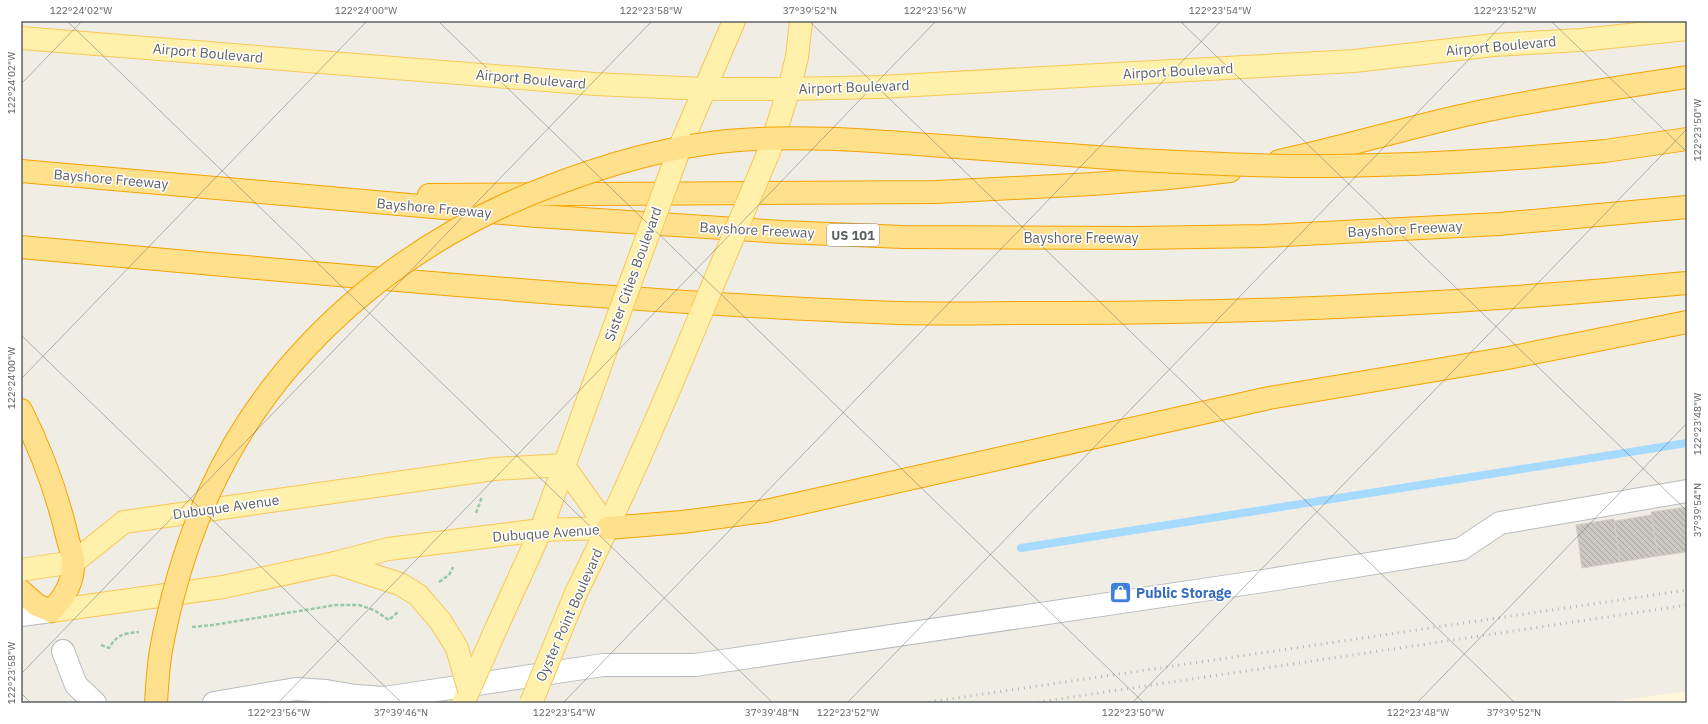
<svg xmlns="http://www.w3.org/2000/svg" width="1708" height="724" font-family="'IBM Plex Sans',sans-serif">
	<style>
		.commercial { fill: #fff6db }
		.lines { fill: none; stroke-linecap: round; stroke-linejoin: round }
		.stream { stroke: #a6daff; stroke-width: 8 }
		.building { fill: url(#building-back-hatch); stroke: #d5cfc3 }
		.minor-casing { stroke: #b8bbc0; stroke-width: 24 }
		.major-casing { stroke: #f8c756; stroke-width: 24 }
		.highway-casing { stroke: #f5a300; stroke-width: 24 }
		.path { stroke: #99caa6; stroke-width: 2.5; stroke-dasharray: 4 2; stroke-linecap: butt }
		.minor { stroke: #fff; stroke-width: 22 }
		.major { stroke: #fff0ab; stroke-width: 22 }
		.highway { stroke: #ffe08d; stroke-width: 22 }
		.rail { stroke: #b4b5b6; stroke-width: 3; stroke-dasharray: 1 5; stroke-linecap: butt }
		.major-bridge-casing { stroke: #f8c756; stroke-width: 24; stroke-linecap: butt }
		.highway-bridge-casing { stroke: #f5a300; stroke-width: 24; stroke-linecap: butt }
		.major-bridge { stroke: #fff0ab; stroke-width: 22 }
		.highway-bridge { stroke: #ffe08d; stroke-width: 22 }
		.ticks { fill: none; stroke: #5d6166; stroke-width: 1; stroke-opacity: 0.45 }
		.labels { text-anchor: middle; stroke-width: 3; stroke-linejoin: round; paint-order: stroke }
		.shield { fill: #fff; stroke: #8e9094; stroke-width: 1 }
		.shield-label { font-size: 13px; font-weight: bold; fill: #5d6166 }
		.street-label { font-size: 14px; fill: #5d6166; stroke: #fff }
		.shop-label { font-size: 14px; font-weight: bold; fill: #366cbe; stroke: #fff; text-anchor: start }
		.neatline { fill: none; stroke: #5d6166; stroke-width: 1.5 }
		.ticks-label { font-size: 10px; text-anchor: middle; fill: #5d6166 }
	</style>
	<defs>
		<pattern id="building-back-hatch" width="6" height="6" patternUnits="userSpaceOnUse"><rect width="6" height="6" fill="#cbc8c2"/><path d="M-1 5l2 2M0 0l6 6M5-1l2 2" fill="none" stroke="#a8a6a1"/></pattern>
	</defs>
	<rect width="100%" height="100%" fill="#f0ede5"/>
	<path class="commercial" d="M1687,691V703H1601Z"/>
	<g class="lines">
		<path class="stream" d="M1021,548L1687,443"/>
	</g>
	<g class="building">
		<path d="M1687,507V552L1658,556L1651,512Z"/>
		<path d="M1651,515L1658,556L1620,562L1614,521Z"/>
		<path d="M1614,519L1620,562L1582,568L1576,525Z"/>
	</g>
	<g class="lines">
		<defs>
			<g id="minor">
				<path d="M21,615L51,611"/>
				<path d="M63,651L76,685L95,703"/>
				<path d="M214,703L296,689L326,691L356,696L384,698L603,665H695L1270,580L1461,549L1500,523L1687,491"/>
			</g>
			<g id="major">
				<path d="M21,38L595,84L704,89H789L879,87L1354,61L1494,45L1581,40L1687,29"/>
				<path d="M682,142L734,21"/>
				<path d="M770,149L789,89L797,57L801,21"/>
				<path d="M563,465L608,528"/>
				<path d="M335,563L400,584L418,595L441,622"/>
				<path d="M21,570L74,562L124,522L494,469L563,465"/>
				<path d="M576,593C622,500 663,406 702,311"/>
				<path d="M51,611L223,587L335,563L388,549L541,530L608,528"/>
				<path d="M499,622L541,530L620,311"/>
				<path d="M463,703L469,690"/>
			</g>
			<g id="highway">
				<path d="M1605,151L1687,139"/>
				<path d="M1279,161C1345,147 1409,127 1474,113C1544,98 1616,88 1687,77"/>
				<path d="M21,171L536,216L782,232L903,237L1137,238L1263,236L1499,224L1687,207"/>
				<path d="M429,195L937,192L1093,184L1169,178L1230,171"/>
				<path d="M21,247C213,264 405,282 598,296C698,303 799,310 899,313C947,314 995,313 1042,313C1258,314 1472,303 1687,283"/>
				<path d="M21,410C41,450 57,493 67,536C69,545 73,554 73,563C74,583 64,598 51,611L37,605L21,591"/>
				<path d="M608,528L682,522L766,511L1269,398L1508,358L1687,322"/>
			</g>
		</defs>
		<use href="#minor" class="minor-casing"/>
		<use href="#major" class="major-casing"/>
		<use href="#highway" class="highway-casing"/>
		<g class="path">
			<path d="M476,513L482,497"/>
			<path d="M439,582L449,575L453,567"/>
			<path d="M192,627L213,625L336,605H359L374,610L389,620L398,612"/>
			<path d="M101,645L109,648C118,634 122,634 139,632"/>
		</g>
		<use href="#minor" class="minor"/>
		<use href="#major" class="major"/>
		<use href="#highway" class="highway"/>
		<g class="rail">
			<path d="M923,703L1687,590"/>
			<path d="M1032,703L1687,605"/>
		</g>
		<defs>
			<g id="major-bridge">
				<path d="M620,311L682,142"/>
				<path d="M702,311L770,149"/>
				<path d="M441,622L457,648L469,690"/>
				<path d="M469,690L499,622"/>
				<path d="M531,703L576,593"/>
			</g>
			<path id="highway-bridge" d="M156,703C157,686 158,668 161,650C171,596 187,541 210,491C275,348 403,242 548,187C605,165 666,147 727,141C794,135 861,140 929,145C999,150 1069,155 1139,160C1195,163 1251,166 1307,166C1406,166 1506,160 1605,151"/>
		</defs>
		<use href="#major-bridge" class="major-bridge-casing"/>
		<use href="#highway-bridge" class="highway-bridge-casing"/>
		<use href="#major-bridge" class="major-bridge"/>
		<use href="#highway-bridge" class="highway-bridge"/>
	</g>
	<path class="ticks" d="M67,21L773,703M438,21L1144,703M809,21L1515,703M1180,21L1687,511M1551,21L1687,152M21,84L82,21M21,335L402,703M21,379L367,21M21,674L652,21M21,693L31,703M278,703L936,21M563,703L1221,21M847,703L1506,21M1132,703L1687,129M1417,703L1687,423"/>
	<defs>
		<symbol id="shop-square" viewBox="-11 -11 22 22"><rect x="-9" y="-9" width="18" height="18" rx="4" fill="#3f7fe0" stroke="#fff"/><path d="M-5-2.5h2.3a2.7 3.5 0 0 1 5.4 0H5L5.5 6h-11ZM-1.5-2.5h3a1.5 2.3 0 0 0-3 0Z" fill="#fff"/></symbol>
	</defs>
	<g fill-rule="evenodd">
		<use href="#shop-square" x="1108" y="580" width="25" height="25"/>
	</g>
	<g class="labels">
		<rect class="shield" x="827" y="224" width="52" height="22" rx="3"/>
		<g class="shield-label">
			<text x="853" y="240">US 101</text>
		</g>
		<g class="street-label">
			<text transform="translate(1501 46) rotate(-5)" y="5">Airport Boulevard</text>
			<text transform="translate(208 53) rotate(5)" y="5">Airport Boulevard</text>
			<text transform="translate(1178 71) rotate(-3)" y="5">Airport Boulevard</text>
			<text transform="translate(531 79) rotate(5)" y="5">Airport Boulevard</text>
			<text transform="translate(854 87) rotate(-2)" y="5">Airport Boulevard</text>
			<text transform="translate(111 179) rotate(5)" y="5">Bayshore Freeway</text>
			<text transform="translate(434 208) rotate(5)" y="5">Bayshore Freeway</text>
			<text transform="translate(1405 229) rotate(-3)" y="5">Bayshore Freeway</text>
			<text transform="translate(757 230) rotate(3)" y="5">Bayshore Freeway</text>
			<text x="1081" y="243">Bayshore Freeway</text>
			<text transform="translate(633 274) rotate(-70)" y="5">Sister Cities Boulevard</text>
			<text transform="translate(226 507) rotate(-8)" y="5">Dubuque Avenue</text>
			<text transform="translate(546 533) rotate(-4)" y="5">Dubuque Avenue</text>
			<text transform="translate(569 615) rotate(-66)" y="5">Oyster Point Boulevard</text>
		</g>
		<g class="shop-label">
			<text x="1136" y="598">Public Storage</text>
		</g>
	</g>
	<rect width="1708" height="724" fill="none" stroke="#ffffff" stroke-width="44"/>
	<rect x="22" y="22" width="1664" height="680" class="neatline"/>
	<g class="ticks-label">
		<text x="81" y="14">122°24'02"W</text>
		<text x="366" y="14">122°24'00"W</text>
		<text x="651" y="14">122°23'58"W</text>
		<text x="810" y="14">37°39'52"N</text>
		<text x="935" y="14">122°23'56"W</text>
		<text x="1220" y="14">122°23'54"W</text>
		<text x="1505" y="14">122°23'52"W</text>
		<text transform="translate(11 83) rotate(-90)" y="4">122°24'02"W</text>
		<text transform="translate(1697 130) rotate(-90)" y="4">122°23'50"W</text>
		<text transform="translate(11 378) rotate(-90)" y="4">122°24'00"W</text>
		<text transform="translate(1697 424) rotate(-90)" y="4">122°23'48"W</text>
		<text transform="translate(1697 510) rotate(-90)" y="4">37°39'54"N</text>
		<text transform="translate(11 673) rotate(-90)" y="4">122°23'58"W</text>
		<text x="279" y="716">122°23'56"W</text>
		<text x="401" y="716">37°39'46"N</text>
		<text x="564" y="716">122°23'54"W</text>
		<text x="772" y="716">37°39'48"N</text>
		<text x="848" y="716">122°23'52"W</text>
		<text x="1133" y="716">122°23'50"W</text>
		<text x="1418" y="716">122°23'48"W</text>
		<text x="1514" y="716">37°39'52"N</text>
	</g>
</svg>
